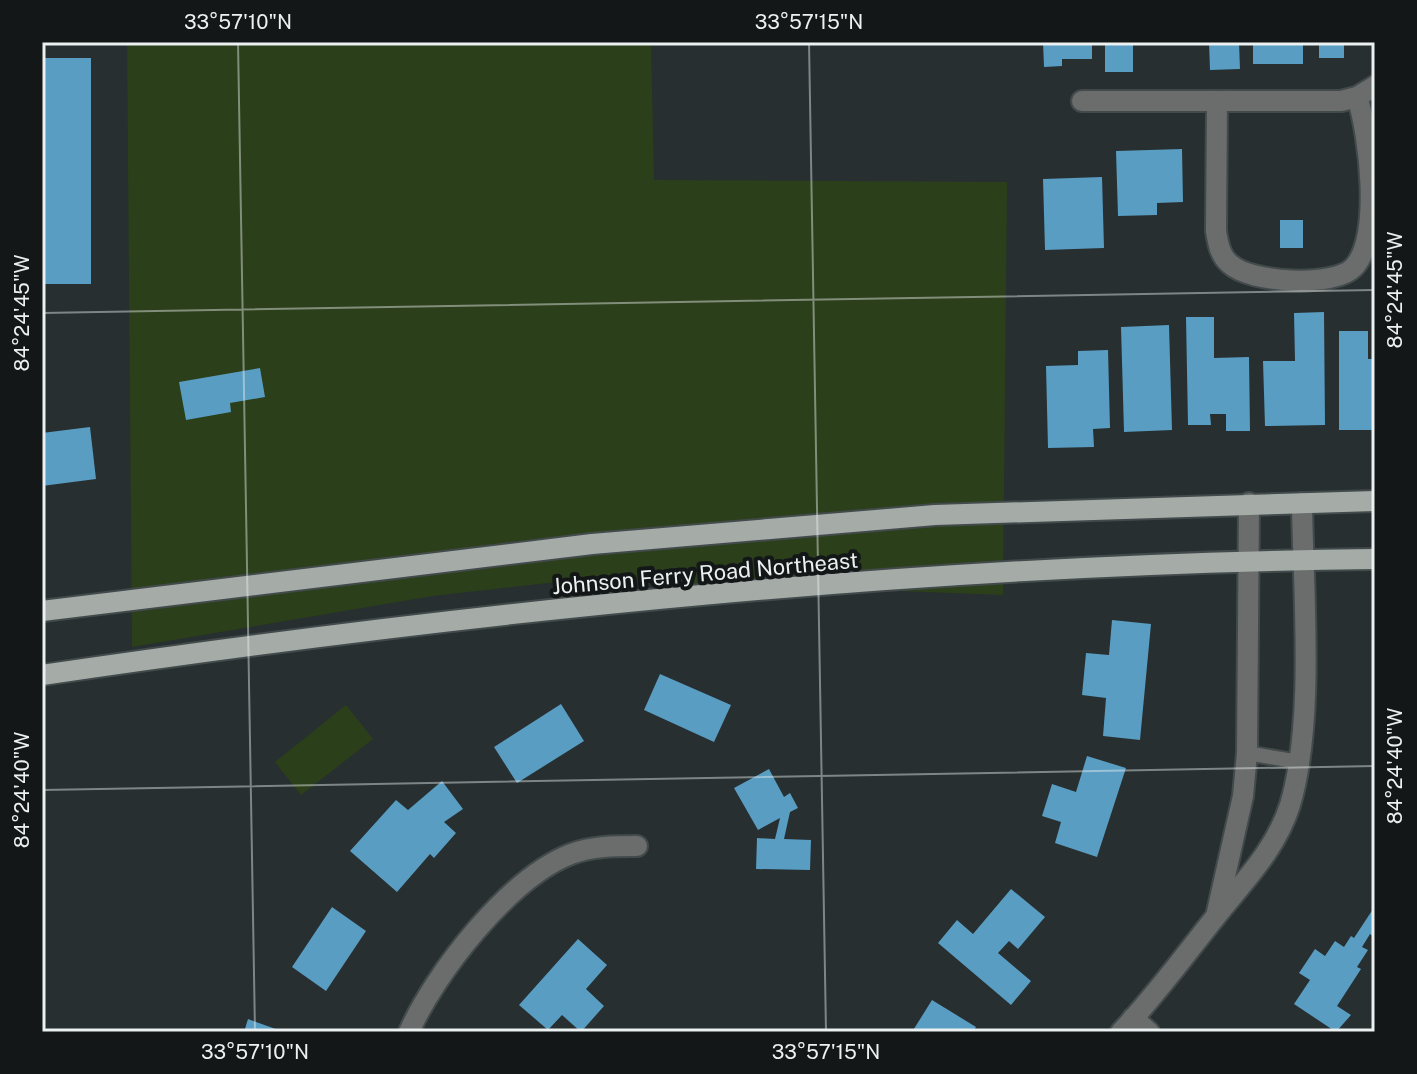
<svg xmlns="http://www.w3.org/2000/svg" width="1417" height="1074" font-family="'Public Sans',sans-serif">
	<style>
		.green { fill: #2b3f1a }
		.building { fill: #599dc2 }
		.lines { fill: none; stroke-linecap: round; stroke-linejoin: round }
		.lane-casing { stroke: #424a4b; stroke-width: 18 }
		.street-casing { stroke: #424a4b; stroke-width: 24 }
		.primary-casing { stroke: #424a4b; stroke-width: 24 }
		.lane { stroke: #6a6d6b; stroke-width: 14 }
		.street { stroke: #6a6d6b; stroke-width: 20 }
		.primary { stroke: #a5aca8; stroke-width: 20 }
		.ticks { fill: none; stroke: #ebf0f0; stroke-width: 2; stroke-opacity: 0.45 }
		.labels { text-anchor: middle; stroke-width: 8; stroke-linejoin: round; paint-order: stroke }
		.street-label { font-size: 22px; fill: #ebf0f0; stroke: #131717 }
		.neatline { fill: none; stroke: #ebf0f0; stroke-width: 3 }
		.ticks-label { font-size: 20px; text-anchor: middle; fill: #ebf0f0 }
	</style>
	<rect width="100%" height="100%" fill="#272f30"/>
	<g class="green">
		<path d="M127,42H651L654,180L1007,182L1003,595L584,579L433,596L132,647Z"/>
		<path d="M346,705L373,739L301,795L275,762Z"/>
	</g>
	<g class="building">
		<path d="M1043,42H1092V59H1062V66L1044,67Z"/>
		<rect x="1105" y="42" width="28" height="30"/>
		<path d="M1209,42H1239L1240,69L1210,70Z"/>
		<rect x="1253" y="42" width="50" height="22"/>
		<rect x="1319" y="42" width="25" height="16"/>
		<rect x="42" y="58" width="49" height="226"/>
		<path d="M1182,149L1183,202L1157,203V215L1118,216L1116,151Z"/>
		<path d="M1102,177L1104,248L1045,250L1043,179Z"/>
		<rect x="1280" y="220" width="23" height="28"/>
		<path d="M1324,312L1325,425L1265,426L1263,361H1295L1294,313Z"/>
		<path d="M1186,317H1214V358L1249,357L1250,431H1226V414H1210L1211,425H1188Z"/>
		<path d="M1169,325L1172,430L1124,432L1121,327Z"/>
		<path d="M1339,331H1368V359H1375V430H1339Z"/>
		<path d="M1108,350L1110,428L1093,429L1094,447L1048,448L1046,366L1078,365V351Z"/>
		<path d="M260,368L265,397L230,403L231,412L186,420L179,382Z"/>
		<path d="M90,427L96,479L42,486V433Z"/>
		<path d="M1112,620L1151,624L1140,740L1103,736L1106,698L1082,695L1086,653L1109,655Z"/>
		<path d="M660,674L731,705L714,742L644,710Z"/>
		<path d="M561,704L584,741L517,783L494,747Z"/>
		<path d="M1087,756L1126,768L1097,857L1055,843L1061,822L1042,816L1052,784L1076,792Z"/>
		<path d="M769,769L784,797L790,793L798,808L790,812L784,839L811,840L810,870L756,869L757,838L775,839L780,818L758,830L734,788Z"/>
		<path d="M442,781L463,809L444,822L456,833L434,858L430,854L397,892L350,851L396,800L408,810Z"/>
		<path d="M1011,889L1045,917L1018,949L1009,941L998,953L1031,981L1011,1005L938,943L957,920L973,934Z"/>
		<path d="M1375,906V938L1370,934L1362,947L1368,950L1357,967L1361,969L1337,1006L1351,1015L1336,1032L1294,1004L1310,980L1299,973L1315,949L1325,956L1335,941L1344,947L1351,936L1354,938Z"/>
		<path d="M332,907L366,931L326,991L292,967Z"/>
		<path d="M578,939L607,965L586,989L604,1006L581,1032L562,1015L548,1030L519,1005Z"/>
		<path d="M932,1000L976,1027L973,1032H912Z"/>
		<path d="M248,1019L284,1032H244Z"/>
	</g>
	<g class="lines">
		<defs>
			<path id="lane" d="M1247,753L1299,762"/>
			<g id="street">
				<path d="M1082,101H1341L1357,97L1375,86"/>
				<path d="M1217,102L1216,231C1218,243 1220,256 1230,264C1250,283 1335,288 1354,267C1382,237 1369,133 1357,97"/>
				<path d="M1217,912L1243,796L1247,753L1249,503"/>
				<path d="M1133,1018L1149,1032"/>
				<path d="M409,1032C435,973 509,878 571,854C593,846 614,846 637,846"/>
				<path d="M1121,1032C1156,995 1185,955 1217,915C1245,880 1276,849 1290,805C1315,721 1303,592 1302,503"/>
			</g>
			<g id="primary">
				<path d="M42,611L592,544L935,515L1375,501"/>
				<path d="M42,675C483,610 929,564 1375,559"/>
			</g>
		</defs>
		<use href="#lane" class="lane-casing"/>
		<use href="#street" class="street-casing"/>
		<use href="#primary" class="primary-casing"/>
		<use href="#lane" class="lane"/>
		<use href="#street" class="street"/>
		<use href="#primary" class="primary"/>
	</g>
	<path class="ticks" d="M238,42L255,1032M809,42L826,1032M42,313L1375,290M42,790L1375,766"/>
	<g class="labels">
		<g class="street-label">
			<text transform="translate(705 573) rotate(-5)" y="8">Johnson Ferry Road Northeast</text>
		</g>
	</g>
	<rect width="1417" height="1074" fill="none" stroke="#131717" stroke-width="88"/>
	<rect x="44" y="44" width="1329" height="986" class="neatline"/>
	<g class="ticks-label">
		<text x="238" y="29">33°57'10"N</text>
		<text x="809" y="29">33°57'15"N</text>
		<text transform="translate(1395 290) rotate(-90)" y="7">84°24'45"W</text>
		<text transform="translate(22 313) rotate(-90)" y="7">84°24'45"W</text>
		<text transform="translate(1395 766) rotate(-90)" y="7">84°24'40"W</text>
		<text transform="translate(22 790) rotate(-90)" y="7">84°24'40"W</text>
		<text x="255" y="1059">33°57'10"N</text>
		<text x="826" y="1059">33°57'15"N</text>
	</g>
</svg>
